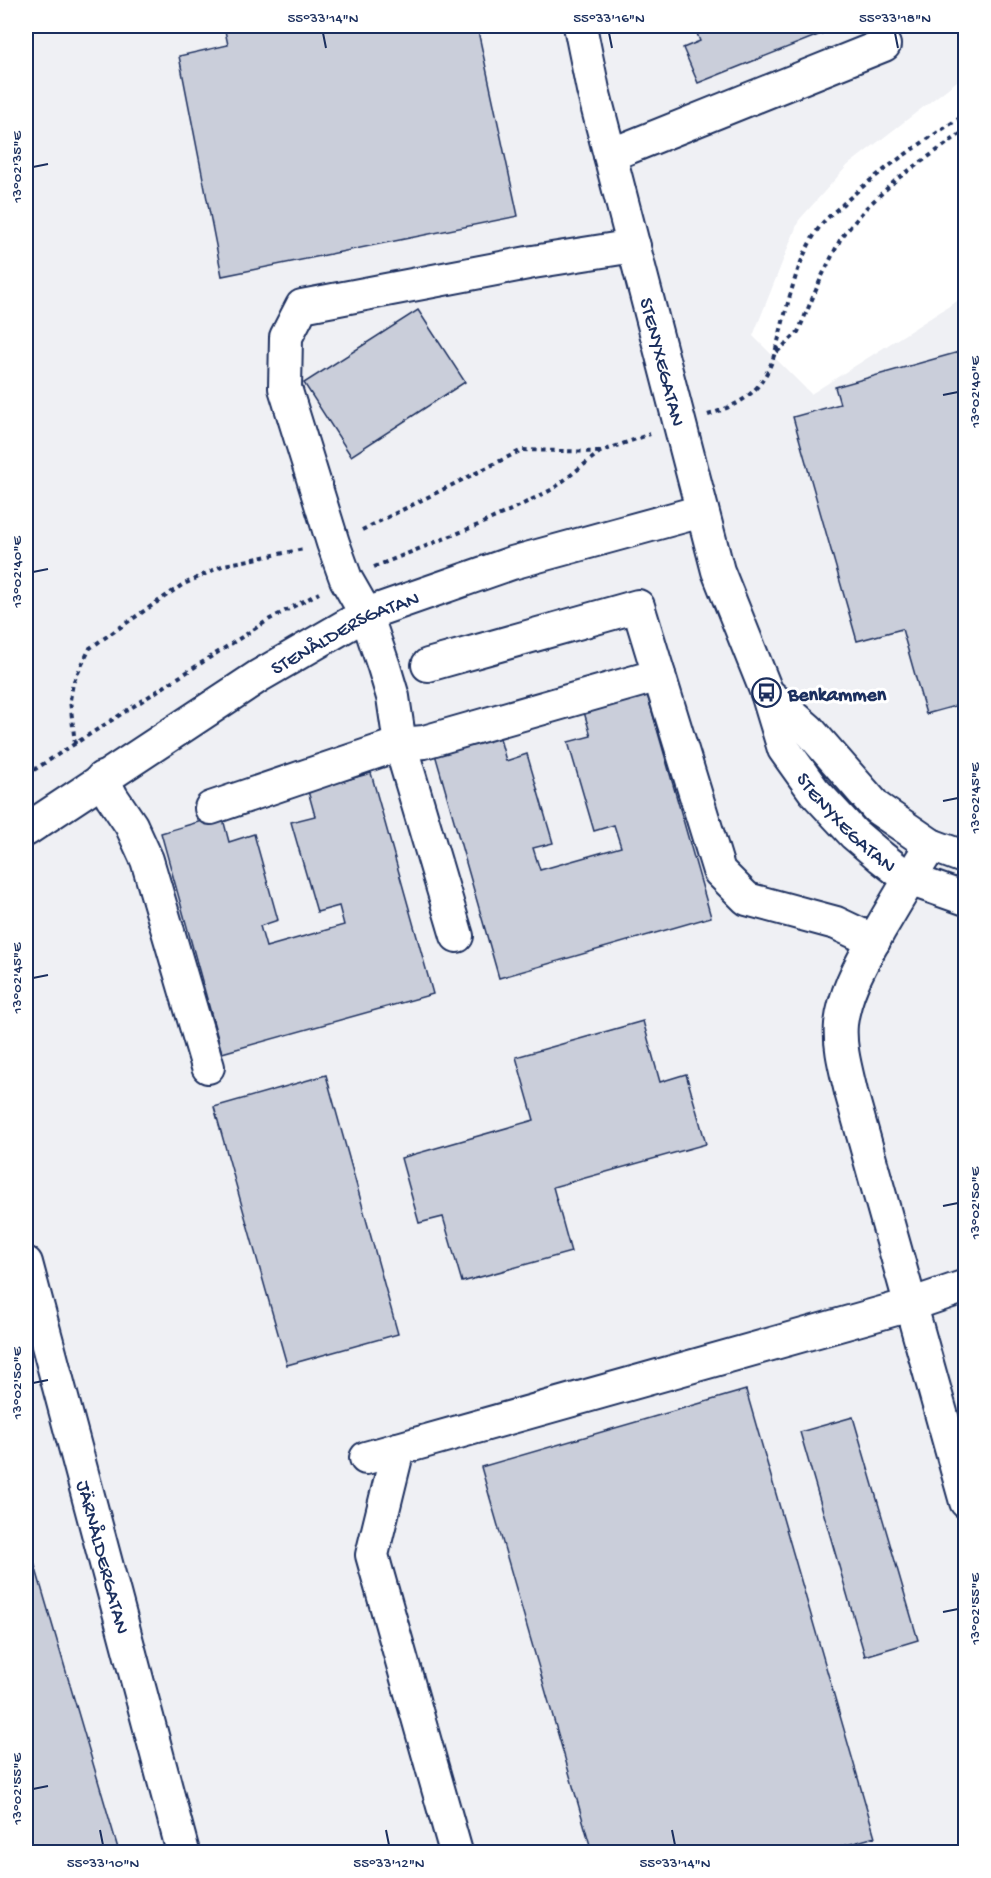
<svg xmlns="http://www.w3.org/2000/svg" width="991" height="1878" font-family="'Gochi Hand',sans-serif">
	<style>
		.built { fill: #eff0f4 }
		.building { fill: #caceda; stroke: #1b2f5e; stroke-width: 1.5 }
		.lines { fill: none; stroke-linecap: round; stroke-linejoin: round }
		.minor-casing { stroke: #1b2f5e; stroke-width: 36 }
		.path { stroke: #1b2f5e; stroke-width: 4; stroke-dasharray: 4.5 4.5; stroke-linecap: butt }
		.minor { stroke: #fff; stroke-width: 32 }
		.ticks { fill: none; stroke: #1b2f5e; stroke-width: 2 }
		.labels { text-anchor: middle; stroke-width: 6; stroke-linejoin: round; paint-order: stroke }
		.street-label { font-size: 20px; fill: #1b2f5e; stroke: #fff }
		.poi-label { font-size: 20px; font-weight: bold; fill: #1b2f5e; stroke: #fff; text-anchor: start }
		.neatline { fill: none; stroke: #1b2f5e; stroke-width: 2 }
		.ticks-label { font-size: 15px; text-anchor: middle; fill: #1b2f5e }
	</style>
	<rect width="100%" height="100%" fill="#fff"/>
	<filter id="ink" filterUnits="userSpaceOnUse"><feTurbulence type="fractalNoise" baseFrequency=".0167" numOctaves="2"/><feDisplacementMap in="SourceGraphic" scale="12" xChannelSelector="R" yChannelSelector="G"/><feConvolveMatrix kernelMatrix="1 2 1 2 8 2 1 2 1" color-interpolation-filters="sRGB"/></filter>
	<g filter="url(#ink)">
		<path class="built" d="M26,26H965V75L848,165L799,220L753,336L811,394L965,296V1852H26Z"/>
		<g class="building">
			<path d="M224,26H477L518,216L222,276L179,56L228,45Z"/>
			<path d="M694,26H841L698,83L683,48L700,41Z"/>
			<path d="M418,310L465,382L351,456L304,383Z"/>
			<path d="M966,350V703L926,714L902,629L857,641L793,417L840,404L835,387Z"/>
			<path d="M647,694L711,917L499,978L435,754L499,735L506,761L527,754L553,843L533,848L540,870L621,847L614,825L594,831L568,742L591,736L584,712Z"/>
			<path d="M371,773L433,994L222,1053L161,833L222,815L229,842L254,834L278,920L260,926L266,947L344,925L339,906L317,912L291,822L315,816L308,791Z"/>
			<path d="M643,1021L660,1082L686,1074L706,1144L553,1187L571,1252L462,1282L443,1217L419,1223L401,1158L534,1120L516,1057Z"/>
			<path d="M326,1075L398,1334L287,1365L214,1107Z"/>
			<path d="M746,1390L875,1837L822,1852H592L481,1467Z"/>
			<path d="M853,1417L918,1640L865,1656L800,1432Z"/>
			<path d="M26,1535L119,1852H26Z"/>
		</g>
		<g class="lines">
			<defs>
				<g id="minor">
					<path id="s1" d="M580,26L593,90L718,571L767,693L784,749L814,791L854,834L881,857L909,879L966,899"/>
					<path d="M610,155L884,45"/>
					<path d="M659,675L719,871L747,899L836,923L874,941"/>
					<path d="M767,693L809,730L877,808L931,845L966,858"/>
					<path d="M102,778L112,797L131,825L147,860L208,1067"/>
					<path d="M211,808L400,744L424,742L659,675L638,606L428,665"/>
					<path id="s2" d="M26,830L259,676L366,614L512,563L702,511"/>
					<path d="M931,845C913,873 896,902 879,931C863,961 845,990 841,1024C839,1047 846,1070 851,1092L966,1502"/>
					<path d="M457,936L400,744L393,697L384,667L366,614L346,579L333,543L285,388L286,337L302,306L533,262L634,246"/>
					<path id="s3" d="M26,1263L183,1852"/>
					<path d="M398,1449L372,1555L456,1852"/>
					<path d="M366,1458L910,1305L966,1286"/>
				</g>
			</defs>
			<use href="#minor" class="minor-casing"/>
			<g class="path">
				<path d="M777,352L798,332L822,276L841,238L866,208L897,179L966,130"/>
				<path d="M708,415C722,410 737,405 749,395C773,375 776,347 784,318C792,287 801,252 821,225C827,217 837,210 844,203C881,169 924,141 966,114"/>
				<path d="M362,530L522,450L600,452"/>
				<path d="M374,567L478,525L515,508L553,489L600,452L650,434"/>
				<path d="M75,744L70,700L73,683L90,648L182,585L224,565L304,549"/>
				<path d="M26,775L270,619L319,593"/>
			</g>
			<use href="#minor" class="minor"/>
		</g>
	</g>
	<path class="ticks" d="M323,33L326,48M609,33L612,48M895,33L898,48M33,167L48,164M943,395L958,392M33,572L48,569M943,801L958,798M33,978L48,975M943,1206L958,1203M33,1383L48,1380M943,1612L958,1609M33,1789L48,1786M100,1830L103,1845M386,1830L389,1845M672,1830L675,1845"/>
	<defs>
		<symbol id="bus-ring" viewBox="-11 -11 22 22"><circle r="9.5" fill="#fff" stroke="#1b2f5e" stroke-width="1.5"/><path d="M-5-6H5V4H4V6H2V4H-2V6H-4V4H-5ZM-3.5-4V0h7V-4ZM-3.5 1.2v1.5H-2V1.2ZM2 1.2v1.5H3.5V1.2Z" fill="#1b2f5e"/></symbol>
	</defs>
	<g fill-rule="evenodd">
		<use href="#bus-ring" x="750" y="676" width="33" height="33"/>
	</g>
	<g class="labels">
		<g class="street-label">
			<text dy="7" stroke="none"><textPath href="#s1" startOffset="346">STENYXEGATAN</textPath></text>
			<text dy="7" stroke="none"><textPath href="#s2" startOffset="376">STENÅLDERSGATAN</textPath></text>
			<text dy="7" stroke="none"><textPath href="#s1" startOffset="849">STENYXEGATAN</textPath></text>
			<text dy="7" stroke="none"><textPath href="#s3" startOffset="304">JÄRNÅLDERGATAN</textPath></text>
		</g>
		<g class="poi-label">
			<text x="788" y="700">Benkammen</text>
		</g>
	</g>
	<rect width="991" height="1878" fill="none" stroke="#fff" stroke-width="66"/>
	<rect x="33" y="33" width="925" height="1812" class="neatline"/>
	<g class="ticks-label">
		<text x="323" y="22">55°33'14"N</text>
		<text x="609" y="22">55°33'16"N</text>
		<text x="895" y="22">55°33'18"N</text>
		<text transform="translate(16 167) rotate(-90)" y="5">13°02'35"E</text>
		<text transform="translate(974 392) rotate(-90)" y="5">13°02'40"E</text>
		<text transform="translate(16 572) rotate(-90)" y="5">13°02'40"E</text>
		<text transform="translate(974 798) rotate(-90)" y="5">13°02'45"E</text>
		<text transform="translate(16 978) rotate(-90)" y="5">13°02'45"E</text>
		<text transform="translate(974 1203) rotate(-90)" y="5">13°02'50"E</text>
		<text transform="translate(16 1383) rotate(-90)" y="5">13°02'50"E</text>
		<text transform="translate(974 1609) rotate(-90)" y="5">13°02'55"E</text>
		<text transform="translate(16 1789) rotate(-90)" y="5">13°02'55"E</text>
		<text x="103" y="1867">55°33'10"N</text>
		<text x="389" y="1867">55°33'12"N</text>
		<text x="675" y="1867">55°33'14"N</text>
	</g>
</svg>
